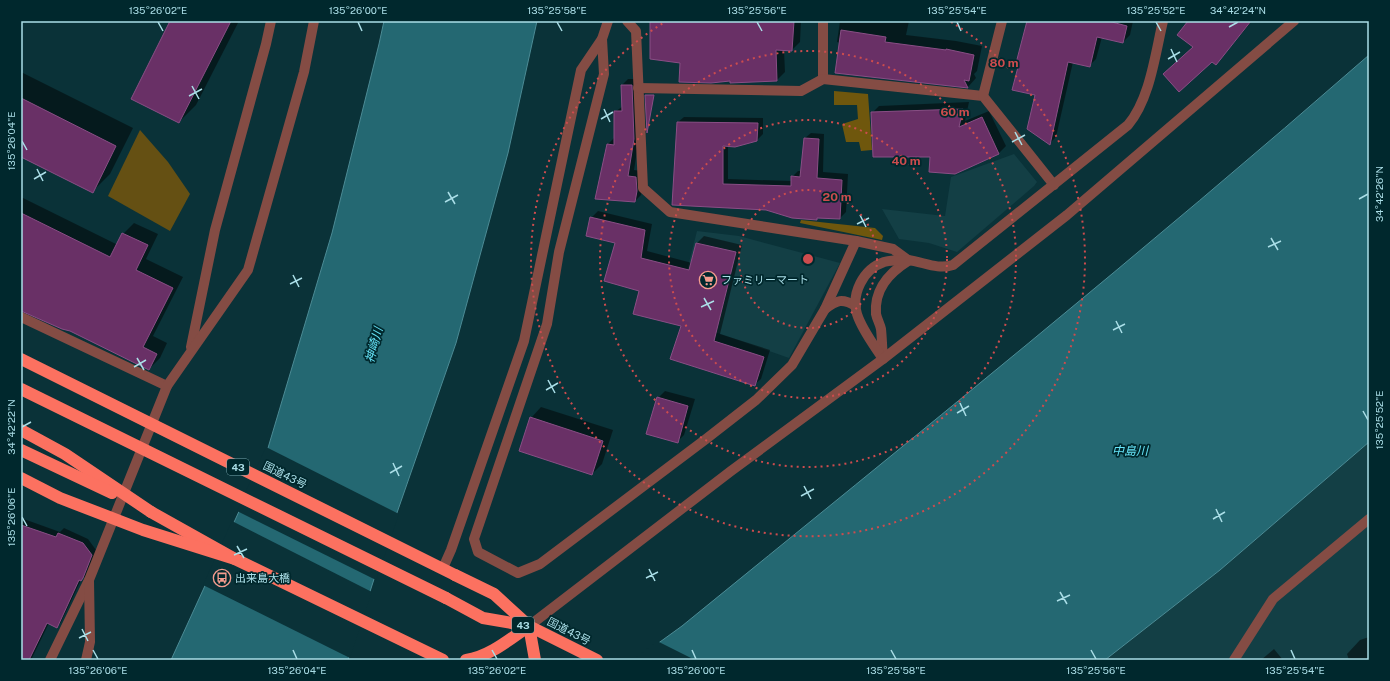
<svg xmlns="http://www.w3.org/2000/svg" width="1390" height="681" font-family="'Public Sans','Noto Sans JP',sans-serif">
	<style>
		.built { fill: #133f45 }
		.green { fill: #655013 }
		.forest { fill: #6f570d }
		.water { fill: #246872; stroke: #4c8b95 }
		.pier { fill: #0a3238 }
		.shadow { fill: #0007 }
		.building { fill: #693066; stroke: #894e85 }
		.lines { fill: none; stroke-linecap: round; stroke-linejoin: round }
		.minor { stroke: #844c44; stroke-width: 10 }
		.highway { stroke: #fc7160; stroke-width: 12 }
		.highway-bridge { stroke: #fc7160; stroke-width: 12 }
		.ticks { fill: none; stroke: #aadee7; stroke-width: 1.5 }
		.ring { fill: none; stroke: #cd4c4e; stroke-width: 2; stroke-dasharray: 2 4 }
		.labels { text-anchor: middle; stroke-width: 3.5; stroke-linejoin: round; paint-order: stroke }
		.shield { fill: #00282d; stroke: #77a7af; stroke-width: 1 }
		.shield-label { font-size: 10px; font-weight: bold; fill: #aadee7 }
		.poi-label { font-size: 11px; fill: #aadee7; stroke: #00282d; text-anchor: start }
		.street-label { font-size: 11px; fill: #aadee7; stroke: #00282d }
		.water-label { font-size: 12px; font-style: italic; fill: #66e5f9; stroke: #00282d }
		.centre { fill: #cd4c4e; stroke: #00282d; stroke-width: 2 }
		.ring-label { font-size: 12px; text-anchor: middle; font-weight: bold; fill: #cd4c4e; stroke: #00282d; stroke-width: 3.5; stroke-linejoin: round; paint-order: stroke }
		.neatline { fill: none; stroke: #aadee7; stroke-width: 1.5 }
		.ticks-label { font-size: 10px; text-anchor: middle; fill: #aadee7 }
	</style>
	<rect width="100%" height="100%" fill="#0a3238"/>
	<g class="built">
		<path d="M1014,154L1037,182L1034,186L957,252L929,243L899,239L882,209L945,216L951,177Z"/>
		<path d="M697,231L739,236L840,263L789,358L675,318Z"/>
		<path d="M1369,442V660H1105L1220,570Z"/>
	</g>
	<path class="green" d="M140,130L168,162L190,194L170,231L108,196Z"/>
	<g class="forest">
		<path d="M834,91L868,94L872,150L861,151L859,142H846L842,124L858,119L857,105H834Z"/>
		<path d="M801,220L875,228L883,236L882,240L800,223Z"/>
	</g>
	<g class="water">
		<path d="M384,21H537L508,153L456,343L375,576L348,660H171L268,448L332,233L379,44Z"/>
		<path d="M1369,55V442L1220,570L1105,660H635L682,626C913,438 1145,251 1369,55Z"/>
	</g>
	<g class="pier">
		<path d="M266,447L399,514L376,580L237,511Z"/>
		<path d="M232,521L372,592L350,658L203,585Z"/>
		<path d="M657,641L695,660H633Z"/>
	</g>
	<g class="shadow">
		<path d="M171,21H239L196,105L179,122Z"/>
		<path d="M651,21H801L800,42L792,50H784L785,72L777,80H731L681,62Z"/>
		<path d="M840,21H909L906,35L956,41L982,46L977,71L974,74L976,78L968,87L836,72L840,43L837,42Z"/>
		<path d="M1028,21H1133L1130,35L1123,42L1102,37L1096,59L1089,66L1073,62L1056,137L1050,143L1036,94Z"/>
		<path d="M1189,21H1252L1216,64L1194,47Z"/>
		<path d="M21,72L133,128L110,174L93,191L21,155Z"/>
		<path d="M628,79H638L640,132L634,170L642,171L643,184L641,195L635,201L596,198L608,144L614,138L615,112L623,106L622,85Z"/>
		<path d="M969,102L965,121L989,111L1006,146L999,153L931,156L872,113L879,106Z"/>
		<path d="M684,117L763,118V134L757,140L728,145V179L792,181V177L798,171H802L805,138L811,133L824,134L823,172L848,174L846,212L840,218L818,217L816,219L766,209L673,204L678,122Z"/>
		<path d="M21,197L118,245L123,234L134,223L158,234L146,259L183,277L153,336L167,343L160,358L149,369L70,330L21,310Z"/>
		<path d="M598,211L652,224L647,251L692,263L697,243L704,236L742,245L720,334L770,350L761,379L754,385L641,290L616,242L591,218Z"/>
		<path d="M665,391L695,399L684,435L677,442L658,398Z"/>
		<path d="M541,407L613,430L602,464L592,474L531,418Z"/>
		<path d="M21,518L60,532L64,528L88,539L96,550L86,576L81,580L61,622L57,627L49,623L31,660H21Z"/>
		<path d="M1369,637V660H1349L1347,654L1360,640Z"/>
		<path d="M1274,649L1283,660H1261Z"/>
	</g>
	<g class="building">
		<path d="M170,21H231L179,123L131,99Z"/>
		<path d="M650,21H794L792,51L776,50L777,81L730,83V81L711,83L679,82L680,63L650,59Z"/>
		<path d="M1027,21H1108L1127,26L1123,43L1097,37L1090,67L1068,62L1050,145L1027,129L1035,95L1012,90L1018,67H1015Z"/>
		<path d="M1188,21H1251L1216,65L1212,62L1179,92L1163,74L1193,47L1177,35Z"/>
		<path d="M841,30L886,37L885,42L946,50V49L974,55L969,81L964,80L968,88L835,73Z"/>
		<path d="M621,85H632L634,139L628,176L636,177L637,191L635,202L595,199L607,144L614,145V111H622Z"/>
		<path d="M645,95H654L647,133Z"/>
		<path d="M21,98L116,146L93,193L21,157Z"/>
		<path d="M963,109L959,127L982,117L999,154L955,174L929,172L930,157H873L871,112Z"/>
		<path d="M677,122L758,123L757,141L735,147L723,146V184L791,186V176L800,177L804,138L819,139L817,178L842,180L840,219L817,218V220L792,218L766,210L672,205Z"/>
		<path d="M21,213L110,257L122,233L148,245L136,270L173,288L143,347L157,354L149,370L70,331L62,329L21,311Z"/>
		<path d="M590,217L645,230L641,258L689,270L696,243L736,252L714,341L764,357L755,386L670,359L681,326L633,314L639,291L604,281L615,243L586,236Z"/>
		<path d="M657,397L688,406L678,443L646,434Z"/>
		<path d="M530,417L603,441L592,475L519,451Z"/>
		<path d="M21,525L56,537L58,533L83,543L92,555L83,578L81,581L79,580L57,628L47,623L29,660H21Z"/>
	</g>
	<g class="lines">
		<g class="minor">
			<path d="M627,21L636,31L643,188L670,212L856,241L893,249L908,260"/>
			<path d="M602,39L604,74L559,252L547,324L474,539L478,552L518,573L540,564L706,439L756,400L792,365L825,309L856,241"/>
			<path d="M823,79V21"/>
			<path d="M638,88L801,91L823,79L983,96L1054,185"/>
			<path d="M983,96L1002,21"/>
			<path d="M825,309C837,300 842,298 856,306"/>
			<path d="M21,317L167,386"/>
			<path d="M191,347L215,230L266,44L271,21"/>
			<path d="M883,357C882,348 882,338 881,329C880,324 877,319 876,314C874,289 889,273 908,261"/>
			<path d="M883,359C874,345 862,330 857,314C851,294 863,269 884,262C891,260 901,260 908,260C924,262 937,270 953,265L1128,125C1150,99 1155,55 1163,21"/>
			<path d="M443,568L451,550L524,341L581,70L602,39L608,21"/>
			<path d="M529,626L731,471L883,359L1067,215L1294,21"/>
			<path d="M50,660L88,582"/>
			<path d="M86,660L90,642L89,580L167,386L248,270L304,72L314,21"/>
			<path d="M1234,660L1273,599L1369,519"/>
		</g>
		<g class="highway">
			<path d="M151,512L235,559L443,660"/>
			<path d="M455,575L494,594L529,626"/>
			<path d="M446,598L483,618L529,626L597,660"/>
			<path d="M529,626L535,660"/>
			<path d="M466,660C489,657 510,639 529,626"/>
		</g>
		<g class="highway-bridge">
			<path d="M21,359L455,575"/>
			<path d="M21,389L446,598"/>
			<path d="M21,430L65,454L151,512"/>
			<path d="M21,450L112,493"/>
			<path d="M21,478L60,498L143,530L235,559"/>
		</g>
	</g>
	<path class="ticks" d="M158,22L163,31M358,22L362,31M557,22L562,31M757,22L762,31M957,22L961,31M1156,22L1161,31M1229,27L1238,22M1171,49L1177,62M1168,59L1180,52M192,86L199,99M189,96L202,89M604,109L610,122M601,119L613,112M1015,132L1022,145M22,141L27,150M1012,142L1025,135M37,169L43,181M34,179L46,172M448,192L455,204M1359,199L1368,194M445,202L458,195M860,215L866,227M857,224L869,218M1271,238L1278,250M1268,247L1281,241M293,275L299,287M290,284L302,278M704,298L711,310M701,307L714,301M1116,321L1122,333M1113,330L1125,324M137,358L144,370M134,367L146,360M548,380L555,393M546,390L558,383M960,403L966,416M1363,411L1368,420M957,413L969,406M22,427L31,422M393,463L399,476M390,473L402,466M804,486L811,499M801,496L814,489M1216,509L1222,522M22,517L27,526M1213,519L1225,512M237,546L244,558M234,555L247,549M649,569L655,581M646,578L658,572M1060,592L1067,604M1057,601L1070,595M82,629L88,641M79,638L91,632M93,650L98,659M293,650L297,659M492,650L497,659M692,650L696,659M891,650L896,659M1091,650L1096,659M1291,650L1295,659"/>
	<g class="ring">
		<circle cx="808" cy="259" r="69"/>
		<circle cx="808" cy="259" r="139"/>
		<circle cx="808" cy="259" r="208"/>
		<path d="M951 22A277 277 0 1 1 665 22"/>
	</g>
	<defs>
		<symbol id="supermarket-ring" viewBox="-11 -11 22 22"><circle r="9.5" fill="#00282d" stroke="#f59d8f" stroke-width="1.5"/><path d="M-6-5.5h2.5l.6 2H6L4.5 2H-2.5L-4.4-4H-6ZM-1.5 3.2a1.3 1.3 0 1 0 .1 0ZM3 3.2a1.3 1.3 0 1 0 .1 0Z" fill="#f59d8f"/></symbol>
		<symbol id="bus-ring" viewBox="-11 -11 22 22"><circle r="9.5" fill="#00282d" stroke="#f59d8f" stroke-width="1.5"/><path d="M-5-6H5V4H4V6H2V4H-2V6H-4V4H-5ZM-3.5-4V0h7V-4ZM-3.5 1.2v1.5H-2V1.2ZM2 1.2v1.5H3.5V1.2Z" fill="#f59d8f"/></symbol>
	</defs>
	<g fill-rule="evenodd">
		<use href="#supermarket-ring" x="698" y="270" width="20" height="20"/>
		<use href="#bus-ring" x="212" y="568" width="20" height="20"/>
	</g>
	<g class="labels">
		<g class="shield">
			<rect x="227" y="459" width="22" height="16" rx="3"/>
			<rect x="512" y="617" width="22" height="16" rx="3"/>
		</g>
		<g class="shield-label">
			<text x="238" y="471">43</text>
			<text x="523" y="629">43</text>
		</g>
		<g class="poi-label">
			<text x="721" y="284">ファミリーマート</text>
			<text x="235" y="582">出来島大橋</text>
		</g>
		<g class="street-label">
			<text transform="translate(285 475) rotate(26)" y="4">国道43号</text>
			<text transform="translate(569 631) rotate(27)" y="4">国道43号</text>
		</g>
		<g class="water-label">
			<text transform="translate(374 345) rotate(-75)" y="4">神崎川</text>
			<text x="1130" y="455">中島川</text>
		</g>
	</g>
	<circle cx="808" cy="259" r="6" class="centre"/>
	<g class="ring-label">
		<text x="1004" y="67">80 m</text>
		<text x="955" y="116">60 m</text>
		<text x="906" y="165">40 m</text>
		<text x="837" y="201">20 m</text>
	</g>
	<rect width="1390" height="681" fill="none" stroke="#00282d" stroke-width="44"/>
	<rect x="22" y="22" width="1346" height="637" class="neatline"/>
	<g class="ticks-label">
		<text x="158" y="14">135°26'02"E</text>
		<text x="358" y="14">135°26'00"E</text>
		<text x="557" y="14">135°25'58"E</text>
		<text x="757" y="14">135°25'56"E</text>
		<text x="957" y="14">135°25'54"E</text>
		<text x="1156" y="14">135°25'52"E</text>
		<text x="1238" y="14">34°42'24"N</text>
		<text transform="translate(11 141) rotate(-90)" y="4">135°26'04"E</text>
		<text transform="translate(1379 194) rotate(-90)" y="4">34°42'26"N</text>
		<text transform="translate(1379 420) rotate(-90)" y="4">135°25'52"E</text>
		<text transform="translate(11 427) rotate(-90)" y="4">34°42'22"N</text>
		<text transform="translate(11 517) rotate(-90)" y="4">135°26'06"E</text>
		<text x="98" y="674">135°26'06"E</text>
		<text x="297" y="674">135°26'04"E</text>
		<text x="497" y="674">135°26'02"E</text>
		<text x="696" y="674">135°26'00"E</text>
		<text x="896" y="674">135°25'58"E</text>
		<text x="1096" y="674">135°25'56"E</text>
		<text x="1295" y="674">135°25'54"E</text>
	</g>
</svg>
